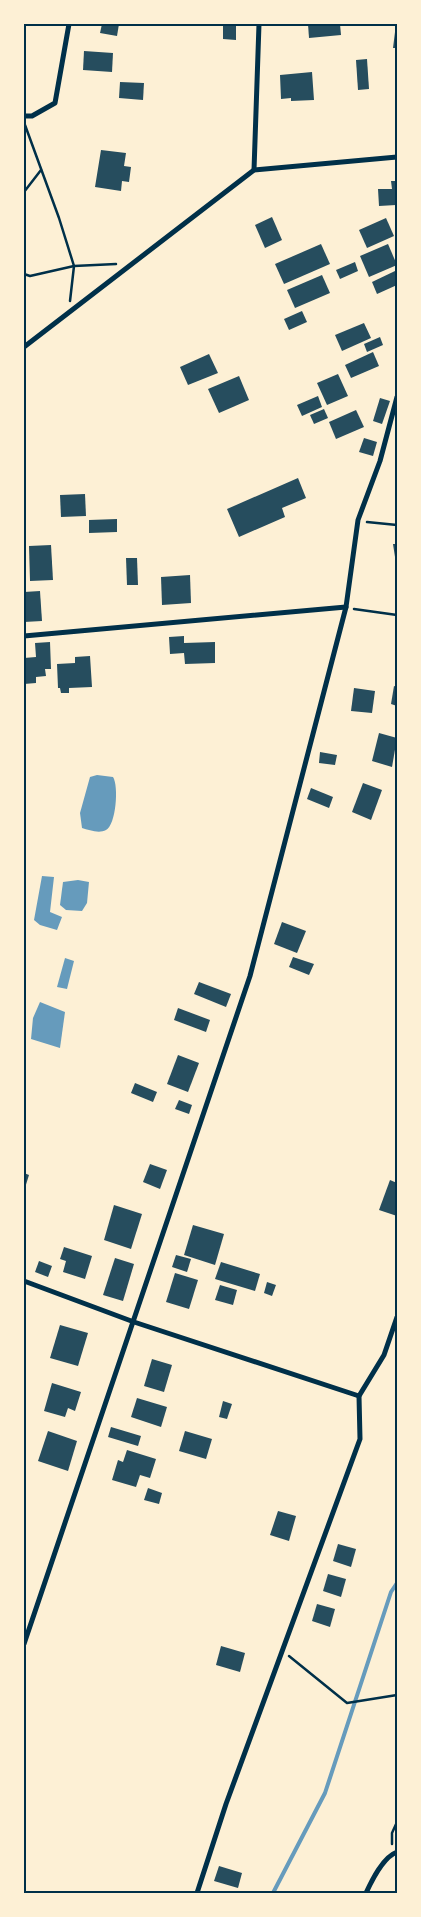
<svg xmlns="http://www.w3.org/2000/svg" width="421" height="1917" font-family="Roboto,sans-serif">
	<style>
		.water { fill: #669bbc }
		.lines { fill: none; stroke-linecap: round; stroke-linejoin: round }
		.stream { stroke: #669bbc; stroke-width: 4 }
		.building { fill: #264d5e }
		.path { stroke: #003049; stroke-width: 2.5 }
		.minor { stroke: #003049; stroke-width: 5 }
		.neatline { fill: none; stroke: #003049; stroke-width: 2 }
	</style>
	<rect width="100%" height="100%" fill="#fdf0d5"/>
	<g class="water">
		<path d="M97,775L113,777C119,786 116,825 106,830C99,834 89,830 82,828L80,813L90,777Z"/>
		<path d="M42,876L54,877L50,912L62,917L57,930L40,925L34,920Z"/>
		<path d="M78,880L89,882L87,903L82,911L66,910L60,905L63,882Z"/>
		<path d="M65,958L74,961L67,989L57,987Z"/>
		<path d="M40,1002L65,1012L60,1048L31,1039L33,1018Z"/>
	</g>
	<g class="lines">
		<path class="stream" d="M273,1893L325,1793L391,1592L397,1583"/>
	</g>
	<g class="building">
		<path d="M102,24H119L117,36L100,33Z"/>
		<path d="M223,24H236V40L223,39Z"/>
		<path d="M308,24H340L341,35L309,38Z"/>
		<path d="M396,24H397V48H393Z"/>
		<path d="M84,51L113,53L112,72L83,70Z"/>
		<path d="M367,59L369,89L358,90L356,60Z"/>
		<path d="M312,72L314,100L291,101V98L281,99L280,75Z"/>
		<path d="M120,82L144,83L143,100L119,98Z"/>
		<path d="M101,150L126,153L124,166L131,167L129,182L122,181L121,191L95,187Z"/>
		<path d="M391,181H397L396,205L379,206L378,189H392Z"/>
		<path d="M272,217L282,240L265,248L255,225Z"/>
		<path d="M386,218L394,236L367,248L359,230Z"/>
		<path d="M321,244L330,264L284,284L275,264Z"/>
		<path d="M388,244L397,265L369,277L360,256Z"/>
		<path d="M355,262L358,271L340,279L336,270Z"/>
		<path d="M395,271L397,285L377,294L372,282Z"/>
		<path d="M322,275L330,293L295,308L287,290Z"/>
		<path d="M302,311L307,322L289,330L284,319Z"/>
		<path d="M364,323L371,338L342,351L335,335Z"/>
		<path d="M380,337L383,345L367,352L364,344Z"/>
		<path d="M373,352L379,366L351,378L345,365Z"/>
		<path d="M209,354L218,373L188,385L180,367Z"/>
		<path d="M338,374L348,396L327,405L317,383Z"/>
		<path d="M239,376L249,400L219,413L208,389Z"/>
		<path d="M318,396L322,407L302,416L297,405Z"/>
		<path d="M380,398L390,401L382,424L373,421Z"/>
		<path d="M324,409L328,418L314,424L310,415Z"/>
		<path d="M356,410L364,427L336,439L329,422Z"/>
		<path d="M364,438L377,442L373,456L359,452Z"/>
		<path d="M298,478L306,498L282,508L285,517L239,537L227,509Z"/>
		<path d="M85,494L86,516L61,517L60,495Z"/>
		<path d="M117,519V532L89,533V520Z"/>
		<path d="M393,544H397V557H395Z"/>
		<path d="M51,545L53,580L30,581L29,546Z"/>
		<path d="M126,558H137L138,585H127Z"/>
		<path d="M190,575L191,603L162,605L161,577Z"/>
		<path d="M40,591L42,621L24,622V592Z"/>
		<path d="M184,636V643L215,642V663L185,664L184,653L170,654L169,637Z"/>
		<path d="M50,642L51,669H45L46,676L36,677V683L24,684V658L36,657L35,643Z"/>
		<path d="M90,656L92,687L69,688V693H61L60,688H58L57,664L75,663V657Z"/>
		<path d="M394,686L397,687V706L391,704Z"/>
		<path d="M354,688L375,691L372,713L351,711Z"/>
		<path d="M379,733L397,738L392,767L372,761Z"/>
		<path d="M320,752L337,755L335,765L319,763Z"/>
		<path d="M363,783L382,790L371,820L352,812Z"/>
		<path d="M311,788L333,797L329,808L307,799Z"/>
		<path d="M282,922L306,931L297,953L274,944Z"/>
		<path d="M293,957L314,964L309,975L289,967Z"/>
		<path d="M199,982L231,994L226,1007L194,994Z"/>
		<path d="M178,1008L210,1020L206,1032L174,1020Z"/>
		<path d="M178,1055L199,1063L188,1092L167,1084Z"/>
		<path d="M135,1083L157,1092L153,1102L131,1093Z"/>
		<path d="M179,1100L192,1105L189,1114L175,1109Z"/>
		<path d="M150,1164L167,1170L160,1189L143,1182Z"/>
		<path d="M24,1173L29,1175L24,1191Z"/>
		<path d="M390,1180L397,1183V1216L379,1210Z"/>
		<path d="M114,1205L142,1214L131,1249L104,1240Z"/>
		<path d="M193,1225L224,1234L215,1265L184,1255Z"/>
		<path d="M64,1247L92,1256L85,1279L63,1272L66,1261L60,1259Z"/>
		<path d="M176,1255L191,1259L187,1272L172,1267Z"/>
		<path d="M115,1258L134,1264L123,1301L103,1295Z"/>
		<path d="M39,1261L52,1266L48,1277L35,1272Z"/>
		<path d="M221,1262L260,1274L255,1291L215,1279Z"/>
		<path d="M175,1273L198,1280L189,1309L166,1302Z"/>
		<path d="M267,1282L276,1285L272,1296L264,1293Z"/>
		<path d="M220,1285L237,1290L233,1305L215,1300Z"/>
		<path d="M60,1325L88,1333L78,1366L50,1358Z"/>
		<path d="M152,1359L172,1365L164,1392L144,1386Z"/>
		<path d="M52,1383L81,1392L75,1411L68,1408L65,1417L44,1411Z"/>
		<path d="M137,1398L167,1407L161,1427L131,1417Z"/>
		<path d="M223,1401L232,1404L227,1419L219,1417Z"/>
		<path d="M111,1427L141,1436L138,1446L108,1437Z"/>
		<path d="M48,1431L77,1441L68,1471L38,1461Z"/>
		<path d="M185,1431L212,1439L206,1459L179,1451Z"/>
		<path d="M127,1450L156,1459L150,1478L140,1475L136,1487L112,1480L118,1460L123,1462Z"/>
		<path d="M148,1488L162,1493L159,1504L144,1500Z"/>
		<path d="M278,1511L296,1516L289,1541L270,1535Z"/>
		<path d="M338,1544L356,1549L351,1567L333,1561Z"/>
		<path d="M328,1574L346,1579L341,1597L323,1591Z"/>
		<path d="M317,1604L335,1609L330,1627L312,1621Z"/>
		<path d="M221,1646L245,1653L240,1672L216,1665Z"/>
		<path d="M219,1866L242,1873L238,1888L214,1881Z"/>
	</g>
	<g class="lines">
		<g class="path">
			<path d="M25,125L59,218L74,266L70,301"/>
			<path d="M24,192L41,170"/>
			<path d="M24,274L30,276L74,266L116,264"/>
			<path d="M367,522L397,525"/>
			<path d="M354,609L397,615"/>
			<path d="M289,1656L347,1703L397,1695"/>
			<path d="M392,1844V1833L397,1822"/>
		</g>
		<g class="minor">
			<path d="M24,116H32L55,103L69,24"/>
			<path d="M254,170L259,24"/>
			<path d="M24,347L254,170L397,157"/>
			<path d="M24,636L346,607"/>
			<path d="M24,1281L134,1322L359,1396"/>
			<path d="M24,1644L250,976L346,607L358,520L380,461L397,397"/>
			<path d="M197,1893L226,1804L360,1439L359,1396L384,1355L397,1317"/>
			<path d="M366,1893C372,1880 383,1857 397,1852"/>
		</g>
	</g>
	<rect width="421" height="1917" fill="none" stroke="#fdf0d5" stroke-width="50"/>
	<rect x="25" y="25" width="371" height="1867" class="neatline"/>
</svg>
